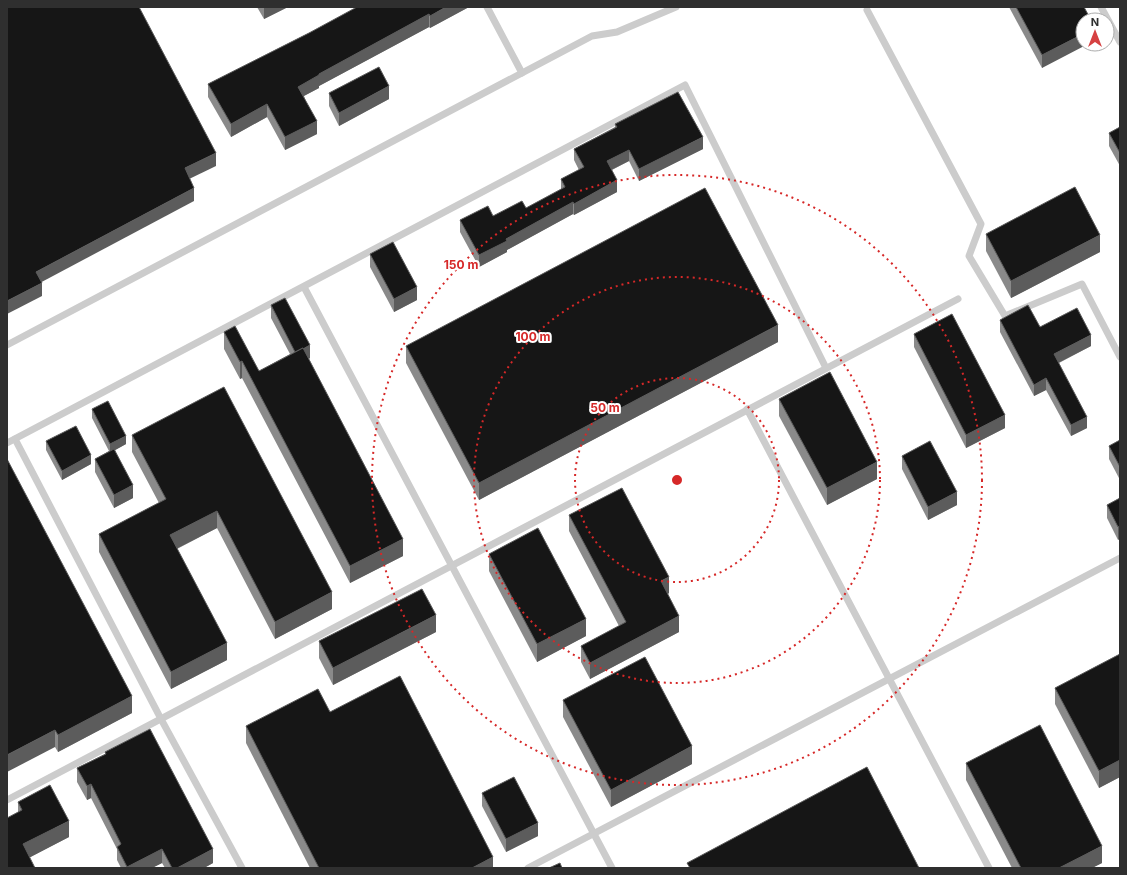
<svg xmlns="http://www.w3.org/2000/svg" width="1127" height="875" font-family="Inter,sans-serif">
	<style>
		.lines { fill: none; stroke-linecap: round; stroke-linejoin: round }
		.lane { stroke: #ccc; stroke-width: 7 }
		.wall { fill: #8a8a8a }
		.shaded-wall { fill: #5c5c5c }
		.building { fill: #161616; stroke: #5c5c5c }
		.ring { fill: none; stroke: #d62828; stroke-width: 2; stroke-dasharray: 2 4 }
		.centre { fill: #d62828; stroke: #fff; stroke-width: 2 }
		.ring-label { font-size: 12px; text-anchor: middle; font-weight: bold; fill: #d62828; stroke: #fff; stroke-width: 4; stroke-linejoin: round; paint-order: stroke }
	</style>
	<rect width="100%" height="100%" fill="#fff"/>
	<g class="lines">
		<g class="lane">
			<path d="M487,7L522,73"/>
			<path d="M1101,7L1120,42"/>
			<path d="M867,10L981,224L969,256L1005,316L1082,284L1120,357"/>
			<path d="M304,287L612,868"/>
			<path d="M7,345L592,36L617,32L676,7"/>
			<path d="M747,409L989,868"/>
			<path d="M15,439L161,719L242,868"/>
			<path d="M7,443L685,85L826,368"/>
			<path d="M7,800L958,299"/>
			<path d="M528,868L1120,558"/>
		</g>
	</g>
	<g class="wall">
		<path d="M257,7H288L264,19Z"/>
		<path d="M469,7L430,28L429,27L319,86V88L304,96L317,134L285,150L267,117L231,137L208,97V84L309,33Z"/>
		<path d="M1009,7H1084L1042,68Z"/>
		<path d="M329,93L389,99L339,126L329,106Z"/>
		<path d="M615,124L703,149L639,181L629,161L612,170L617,192L574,215L573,214L507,250V252L479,267L460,232V220L493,216L526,208L561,190V179L579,170L574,160V149L615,127Z"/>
		<path d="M1120,127V166L1109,146V133Z"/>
		<path d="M986,234L1100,252L1011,298L986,251Z"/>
		<path d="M370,254L417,300L394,312L370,267Z"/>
		<path d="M271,305L310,358L309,359L403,556L350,583L242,378L240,379L224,349V332L259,371L290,354L271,318Z"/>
		<path d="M1000,320L1040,327L1091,346L1059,363L1087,428L1071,436L1046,390L1034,396L1000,332Z"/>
		<path d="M914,334L1005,428L966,448L914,347Z"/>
		<path d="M778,342L479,500L406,363V346Z"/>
		<path d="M779,399L877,479L827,505L779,416Z"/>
		<path d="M92,409L126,444L115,450L133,498L114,508L95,472V459L109,451L92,418Z"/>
		<path d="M132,435L332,609L275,639L217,528L177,549L227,660L171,689L99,552V534L159,503L132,452Z"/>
		<path d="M1120,440V480L1109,459V446Z"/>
		<path d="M46,441L91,464L62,480L46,450Z"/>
		<path d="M902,456L957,505L928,520L902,469Z"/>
		<path d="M7,459L132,713L58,752L55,747Z"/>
		<path d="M1120,498L1118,540L1107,518V505Z"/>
		<path d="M569,515L669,593L668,594L679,632L590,679L581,662V646L619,626L569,531Z"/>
		<path d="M489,554L586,636L537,662L489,571Z"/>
		<path d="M436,632L333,685L319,658V641Z"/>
		<path d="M1120,654V777L1099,788L1055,704V688Z"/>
		<path d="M563,700L692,764L611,807L563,717Z"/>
		<path d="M330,712L493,868H310L246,743V726Z"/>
		<path d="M105,752L213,863L204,868H165L162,863L152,868H121L117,860V849L91,798L87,800L77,782V768L105,754Z"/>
		<path d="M966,763L1102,863L1092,868H1012L966,780Z"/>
		<path d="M482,793L538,836L506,852L482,806Z"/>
		<path d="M18,802L69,837L30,857L7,868L18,813Z"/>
	</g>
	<g class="shaded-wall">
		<path d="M264,7H288L264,19Z"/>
		<path d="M446,7H469L430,28V16Z"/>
		<path d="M429,14V27L319,86V88L298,99V87L319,74Z"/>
		<path d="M1083,34V44H1088L1042,68V55Z"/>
		<path d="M389,86V99L339,126V113Z"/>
		<path d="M267,104V117L231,137V124Z"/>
		<path d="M317,121V134L285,150V137Z"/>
		<path d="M703,137V149L639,181V169Z"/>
		<path d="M629,150V161L607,172V161Z"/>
		<path d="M216,153V166L185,181V168Z"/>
		<path d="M617,180V192L574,215V204Z"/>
		<path d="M194,188V201L36,285V272Z"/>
		<path d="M573,202V214L507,250V252L479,267V255L506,239Z"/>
		<path d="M1100,235V252L1011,298V281Z"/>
		<path d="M42,283V296L7,314V301Z"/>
		<path d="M417,287V300L394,312V299Z"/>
		<path d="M778,325V342L479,500V483Z"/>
		<path d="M1091,335V346L1054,365V354Z"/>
		<path d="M310,345V358L296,366V353Z"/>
		<path d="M242,361V378L240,379V362Z"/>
		<path d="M1046,378V390L1034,396V385Z"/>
		<path d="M1005,415V428L966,448V435Z"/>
		<path d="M1087,417V428L1071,436V425Z"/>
		<path d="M126,436V444L110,453V444Z"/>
		<path d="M91,455V464L62,480V471Z"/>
		<path d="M877,462V479L827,505V488Z"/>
		<path d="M133,485V498L114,508V495Z"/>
		<path d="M957,492V505L928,520V507Z"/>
		<path d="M217,511V528L170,552V535Z"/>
		<path d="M1120,526V539L1118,540V527Z"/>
		<path d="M403,539V556L350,583V566Z"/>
		<path d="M669,577V593L661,598V581Z"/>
		<path d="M332,592V609L275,639V622Z"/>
		<path d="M436,615V632L333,685V668Z"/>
		<path d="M679,616V632L590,679V663Z"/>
		<path d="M586,619V636L537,662V644Z"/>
		<path d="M227,643V660L171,689V672Z"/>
		<path d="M132,696V713L58,752V735Z"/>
		<path d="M55,730V747L7,772V755Z"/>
		<path d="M692,746V764L611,807V790Z"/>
		<path d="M1120,760V777L1099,788V771Z"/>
		<path d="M91,784V798L87,800V786Z"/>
		<path d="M69,821V837L23,861V844Z"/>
		<path d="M538,823V836L506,852V839Z"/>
		<path d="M1102,846V863L1092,868H1059Z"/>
		<path d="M162,849V863L152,868H127V867Z"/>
		<path d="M213,849V863L204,868H177Z"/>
		<path d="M493,857V868H472Z"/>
	</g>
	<g class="building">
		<path d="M7,7H139L216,153L185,168L194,188L36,272L42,283L7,301Z"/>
		<path d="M357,7H446L430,16L429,14L319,74V75L298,87L317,121L285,137L267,104L231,124L208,84L309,33Z"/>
		<path d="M1016,7H1084L1091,20H1083V34L1042,55Z"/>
		<path d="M379,67L389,86L339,113L329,93Z"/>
		<path d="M678,92L703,137L639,169L629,150L607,161L617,180L574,204L573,202L506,239L507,241L479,255L460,220L488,206L493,216L522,201L526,208L565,187L561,179L584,167L574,149L617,127L615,124Z"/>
		<path d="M1120,127V153L1109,133Z"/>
		<path d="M1075,187L1100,235L1011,281L986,234Z"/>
		<path d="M705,188L778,325L479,483L406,346Z"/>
		<path d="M393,242L417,287L394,299L370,254Z"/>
		<path d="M285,298L310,345L303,349V348L295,352L271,305Z"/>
		<path d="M1028,305L1040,327L1077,308L1091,335L1054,354L1087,417L1071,425L1046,378L1034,385L1000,320Z"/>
		<path d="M952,314L1005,415L966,435L914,334Z"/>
		<path d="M235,326L259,371L303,348L403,539L350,566L242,361L240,362L224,332Z"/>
		<path d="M830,372L877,462L827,488L779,399Z"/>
		<path d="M224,387L332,592L275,622L217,511L170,535L227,643L171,672L99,534L166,499L132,435Z"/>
		<path d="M108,401L126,436L110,444L92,409Z"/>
		<path d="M76,426L91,455L62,471L46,441Z"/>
		<path d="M1120,440V467L1109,446Z"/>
		<path d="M930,441L957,492L928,507L902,456Z"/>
		<path d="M114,449L133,485L114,495L95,459Z"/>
		<path d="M7,459L132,696L58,735L55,730L7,755Z"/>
		<path d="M622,488L669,577L661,581L679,616L590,663L581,646L626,622L569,515Z"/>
		<path d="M1120,498V526L1118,527L1107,505Z"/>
		<path d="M538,528L586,619L537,644L489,554Z"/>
		<path d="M422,589L436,615L333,668L319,641Z"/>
		<path d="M1120,654V760L1099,771L1055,688Z"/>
		<path d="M645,657L692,746L611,790L563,700Z"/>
		<path d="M400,676L493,857L472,868H319L246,726L318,689L330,712Z"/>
		<path d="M1040,725L1102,846L1059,868H1021L966,763Z"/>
		<path d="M150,729L213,849L177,868H172L162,849L127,867L117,847L121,844L91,784L87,786L77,768L106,754L105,752Z"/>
		<path d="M867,767L919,868H690L687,863Z"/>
		<path d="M514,777L538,823L506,839L482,793Z"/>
		<path d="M50,785L69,821L23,844L35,868H7V818L22,810L18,802Z"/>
		<path d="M560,863L562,868H549Z"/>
	</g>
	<g class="ring">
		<circle cx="677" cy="480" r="102"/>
		<circle cx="677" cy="480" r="203"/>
		<circle cx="677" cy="480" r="305"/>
	</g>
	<circle cx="677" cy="480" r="6" class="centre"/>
	<g class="ring-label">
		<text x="461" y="269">150 m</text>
		<text x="533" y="341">100 m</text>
		<text x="605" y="412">50 m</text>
	</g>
	<rect width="1127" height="875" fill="none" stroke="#2f2f2f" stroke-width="16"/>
	<g transform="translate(1095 32)"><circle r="19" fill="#ffffff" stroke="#acacac"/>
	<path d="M0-3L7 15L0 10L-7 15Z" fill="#d64142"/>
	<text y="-6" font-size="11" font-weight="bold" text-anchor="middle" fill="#2f2f2f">N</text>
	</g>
</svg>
